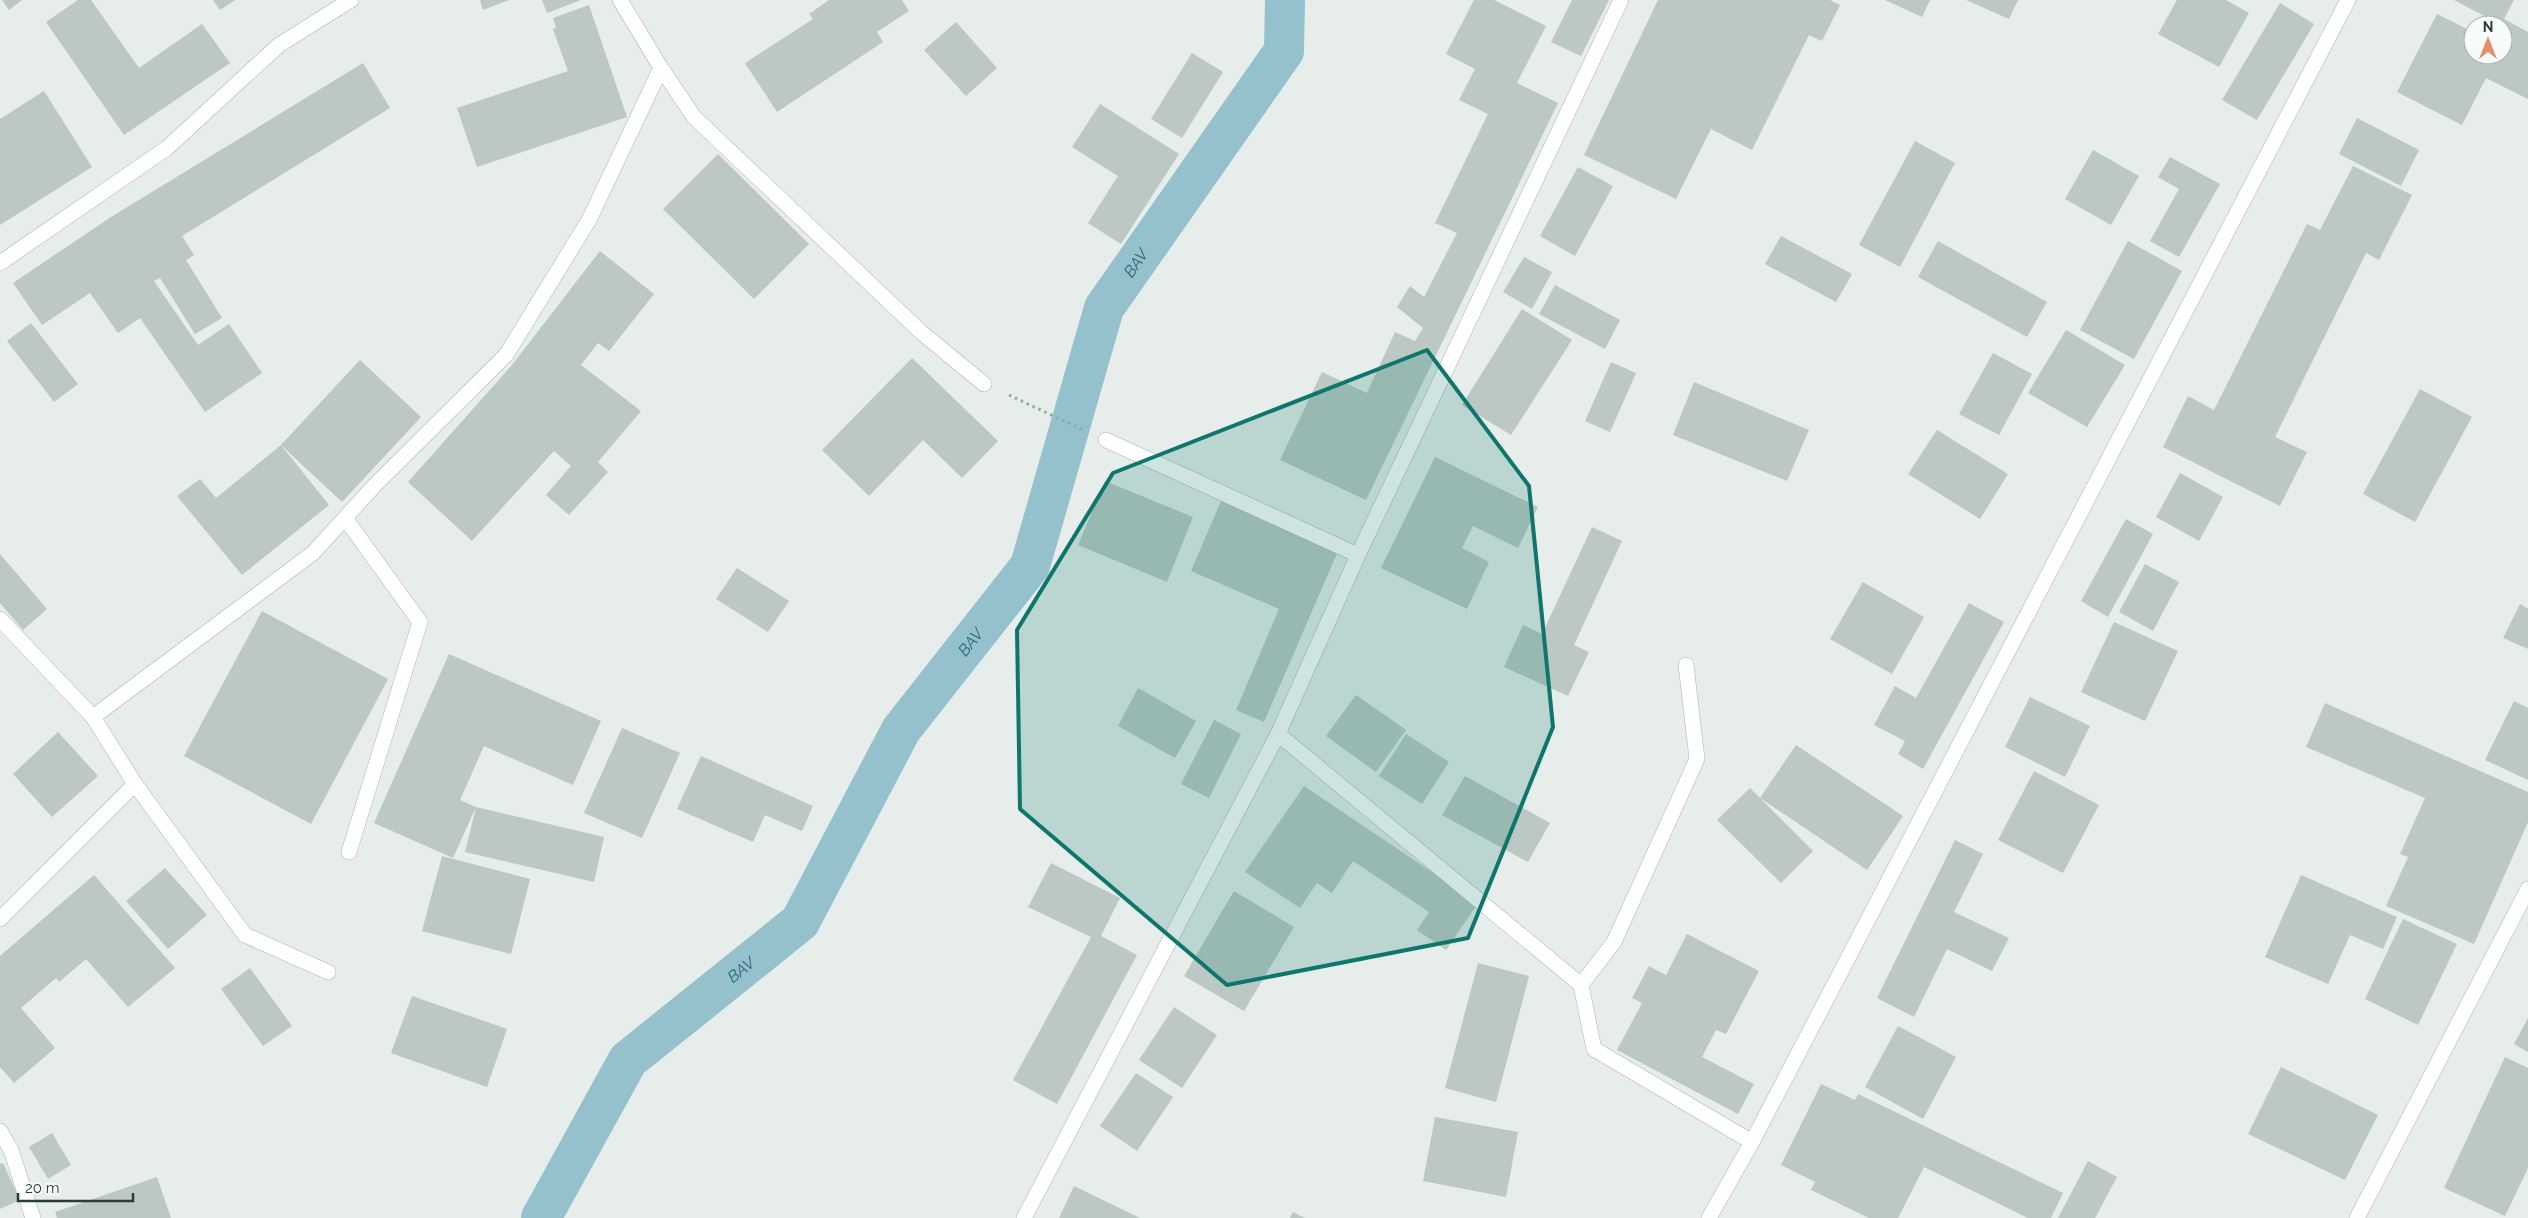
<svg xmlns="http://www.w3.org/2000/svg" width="2528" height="1218" font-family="Raleway,sans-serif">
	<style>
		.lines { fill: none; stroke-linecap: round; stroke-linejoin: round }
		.canal { stroke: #94c1cc; stroke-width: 40 }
		.building { fill: #bbc8c3 }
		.lane-casing { stroke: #a9b5b1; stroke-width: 16 }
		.street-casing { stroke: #a9b5b1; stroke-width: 16 }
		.path { stroke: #8aada3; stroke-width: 3; stroke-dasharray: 2.5 4; stroke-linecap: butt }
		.lane { stroke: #fff; stroke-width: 15 }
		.street { stroke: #fff; stroke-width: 15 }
		.marked { fill: #0f766e; fill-opacity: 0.2; stroke: #0f766e; stroke-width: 4; stroke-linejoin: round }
		.labels { text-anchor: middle; stroke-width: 4; stroke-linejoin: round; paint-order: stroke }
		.water-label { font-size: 16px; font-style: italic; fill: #266373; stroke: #f6faf8 }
	</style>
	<rect width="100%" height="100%" fill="#e6edea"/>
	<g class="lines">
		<path class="canal" id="s1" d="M541,1218L628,1060L800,922L901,730L1030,566L1104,308L1284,51L1285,0"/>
	</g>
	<g class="building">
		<path d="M2,0H22L9,10Z"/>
		<path d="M78,0H91L139,68L202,24L230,63L124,135L46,22Z"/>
		<path d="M213,0H235L220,10Z"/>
		<path d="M480,0H509L483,10Z"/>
		<path d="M542,0H581L547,13Z"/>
		<path d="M829,0H902L909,11L877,32L883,42L777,112L745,63L813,19L809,14Z"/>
		<path d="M1474,0H1494L1546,26L1517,83L1558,103L1366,500L1280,460L1322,372L1367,393L1395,332L1415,341L1423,328L1397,307L1410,286L1424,297L1457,233L1435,223L1488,114L1459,100L1475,69L1446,54Z"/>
		<path d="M1572,0H1609L1581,56L1551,42Z"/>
		<path d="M1658,0H1830L1840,5L1822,41L1809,35L1752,150L1711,129L1676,199L1584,155Z"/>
		<path d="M1885,0H1930L1922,17Z"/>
		<path d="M1966,0H2018L2009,19Z"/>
		<path d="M2177,0H2226L2249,13L2219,67L2158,34Z"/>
		<path d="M2454,0H2514L2504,19L2528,32V99L2486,78L2462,125L2397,92L2437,14L2473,32V55H2503V25H2487L2490,19Z"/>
		<path d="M2280,3L2314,24L2257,120L2222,100Z"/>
		<path d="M589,5L627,117L477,167L457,108L568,71L553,29L556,28L553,18Z"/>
		<path d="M956,22L997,68L966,96L924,50Z"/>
		<path d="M1192,53L1223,72L1182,138L1151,119Z"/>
		<path d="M363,63L390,108L182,236L194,255L186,260L222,318L195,334L160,278L154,281L198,345L229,324L262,373L205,412L140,318L118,333L90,293L42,325L13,283L111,217Z"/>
		<path d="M44,91L92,167L0,225V119Z"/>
		<path d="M1100,104L1179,154L1121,244L1088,223L1118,176L1072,147Z"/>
		<path d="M2357,118L2419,150L2401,186L2339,154Z"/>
		<path d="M1915,141L1955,163L1900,267L1859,245Z"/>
		<path d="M2093,150L2139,176L2111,225L2065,199Z"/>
		<path d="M718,154L809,244L754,299L663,209Z"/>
		<path d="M2170,157L2220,184L2179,257L2150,241L2179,189L2158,177Z"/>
		<path d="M2353,166L2412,195L2379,260L2366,253L2275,437L2307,452L2280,506L2163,447L2188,396L2214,410L2307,224L2320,230Z"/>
		<path d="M1578,167L1613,186L1575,256L1540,236Z"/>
		<path d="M1781,236L1852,274L1836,302L1765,264Z"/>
		<path d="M1938,241L2047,302L2027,337L1918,277Z"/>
		<path d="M2128,241L2182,271L2134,359L2080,330Z"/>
		<path d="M600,251L654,294L609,351L598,343L581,365L641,411L598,462L608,472L569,515L546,495L571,466L554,451L472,541L408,482L512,365Z"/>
		<path d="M1524,257L1552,272L1532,309L1503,292Z"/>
		<path d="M1555,285L1620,320L1605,349L1539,314Z"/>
		<path d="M1522,309L1572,340L1511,435L1462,405Z"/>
		<path d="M31,323L78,384L54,402L7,341Z"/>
		<path d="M2066,330L2125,365L2087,427L2028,393Z"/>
		<path d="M1993,353L2032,374L1999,435L1959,414Z"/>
		<path d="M912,358L998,441L962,478L923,440L869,496L822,450Z"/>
		<path d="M360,360L421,417L342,502L281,445Z"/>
		<path d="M1611,362L1636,373L1610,432L1585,421Z"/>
		<path d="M1694,382L1809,430L1787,481L1673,435Z"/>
		<path d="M2420,389L2472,417L2415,522L2363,494Z"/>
		<path d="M1937,430L2008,474L1980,519L1908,474Z"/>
		<path d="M281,445L329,505L242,575L177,496L200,479L216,498Z"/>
		<path d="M1435,457L1538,507L1518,548L1473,526L1462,548L1489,562L1467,609L1381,568Z"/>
		<path d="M2180,473L2223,497L2199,541L2156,517Z"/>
		<path d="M1105,481L1193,517L1167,582L1078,545Z"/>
		<path d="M1221,501L1338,551L1264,722L1236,710L1279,609L1191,571Z"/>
		<path d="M2126,519L2153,534L2108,617L2081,601Z"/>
		<path d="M1592,527L1622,541L1574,645L1589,652L1568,696L1504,667L1523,625L1542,634Z"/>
		<path d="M0,554L47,609L23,630L0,603Z"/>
		<path d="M2145,564L2179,582L2153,631L2119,612Z"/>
		<path d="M737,568L789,601L768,632L716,599Z"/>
		<path d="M1863,582L1924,617L1892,674L1830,639Z"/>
		<path d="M1969,603L2004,622L1923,769L1898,754L1905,741L1874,725L1895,686L1916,698Z"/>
		<path d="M2520,604L2528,609V649L2503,638Z"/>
		<path d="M262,611L388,679L311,824L184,756Z"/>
		<path d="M2114,622L2178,651L2145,721L2081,692Z"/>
		<path d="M449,654L601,721L573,785L484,746L460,800L476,807L604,837L594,882L465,852L476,807L453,858L374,823Z"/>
		<path d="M1138,688L1196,721L1175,758L1118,726Z"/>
		<path d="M1356,695L1406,730L1376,772L1326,736Z"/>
		<path d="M2030,697L2090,726L2065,777L2005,747Z"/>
		<path d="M2514,701L2528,708V780L2485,760Z"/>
		<path d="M2325,703L2528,792V822L2474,944L2386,906L2408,857L2400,854L2425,798L2306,747Z"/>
		<path d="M1214,720L1241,734L1209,798L1181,784Z"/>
		<path d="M622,728L680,753L642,838L584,813Z"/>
		<path d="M58,732L98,776L52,817L13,774Z"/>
		<path d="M1406,734L1449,762L1422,804L1379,776Z"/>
		<path d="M1796,745L1903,816L1867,870L1760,798Z"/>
		<path d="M701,756L813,806L802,831L765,815L753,842L677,809Z"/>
		<path d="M2034,771L2099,805L2063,873L1998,840Z"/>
		<path d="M1465,776L1550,823L1528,862L1442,815Z"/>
		<path d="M1304,786L1478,903L1446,950L1417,930L1429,912L1353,861L1332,893L1317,883L1300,908L1245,872Z"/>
		<path d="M1750,788L1813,851L1781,883L1717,820Z"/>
		<path d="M1955,840L1983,854L1954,912L2009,938L1992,971L1947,949L1914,1017L1877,998Z"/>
		<path d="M442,856L530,879L511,954L422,931Z"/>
		<path d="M1051,863L1120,898L1101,936L1137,955L1057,1104L1013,1080L1091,937L1028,907Z"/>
		<path d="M165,868L207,915L168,949L126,901Z"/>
		<path d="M94,875L175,968L128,1007L86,959L59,982L56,978L21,1008L55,1048L14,1083L0,1067V956Z"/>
		<path d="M2301,875L2397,917L2383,949L2350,935L2328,984L2265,957Z"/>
		<path d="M1234,891L1294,927L1244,1011L1184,976Z"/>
		<path d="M2403,919L2457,944L2418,1025L2365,999Z"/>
		<path d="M1687,934L1759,971L1726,1034L1716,1030L1702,1057L1754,1084L1738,1114L1617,1050L1642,1003L1632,998L1649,966L1666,975Z"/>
		<path d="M1478,963L1529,976L1496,1102L1445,1088Z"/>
		<path d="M250,968L292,1026L263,1046L221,989Z"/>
		<path d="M412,996L507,1029L487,1087L391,1053Z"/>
		<path d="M1174,1007L1217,1035L1182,1088L1139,1060Z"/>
		<path d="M2528,1018V1052L2514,1044Z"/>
		<path d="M1898,1026L1956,1057L1923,1119L1865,1087Z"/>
		<path d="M2505,1057L2528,1068V1168L2505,1216L2444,1188Z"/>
		<path d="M2281,1067L2378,1115L2345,1180L2248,1134Z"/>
		<path d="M1136,1073L1173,1097L1137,1151L1100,1126Z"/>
		<path d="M1821,1084L1855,1100L1858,1094L2063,1193L2051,1218H2028L1924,1167L1898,1218H1869L1811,1190L1815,1182L1781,1165Z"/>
		<path d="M1435,1117L1518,1132L1506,1197L1423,1181Z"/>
		<path d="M52,1133L71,1165L48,1179L29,1147Z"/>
		<path d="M2088,1161L2117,1177L2095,1218H2058Z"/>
		<path d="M3,1163L20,1200L0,1209V1164Z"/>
		<path d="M157,1177L171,1218H57L55,1212Z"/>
		<path d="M1074,1186L1140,1218H1059Z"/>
		<path d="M1293,1212L1305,1218H1290Z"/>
	</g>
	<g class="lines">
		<defs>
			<g id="lane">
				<path d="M345,518L420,622L349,852"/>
				<path d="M1278,734L1581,985L1594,1049L1752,1142"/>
				<path d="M0,919L135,784"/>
				<path d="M1581,985L1614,942L1697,759L1686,665"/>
				<path d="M0,1131L11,1150L33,1218"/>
			</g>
			<g id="street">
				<path d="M620,0L661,68L694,117L921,332L984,384"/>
				<path d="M0,263L167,148L279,45L351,0"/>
				<path d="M1106,440L1358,555"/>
				<path d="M0,619L93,717L135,784L245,935L328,972"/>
				<path d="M93,717L313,553L375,485L506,355L589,220L661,68"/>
				<path d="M1024,1218L1278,734L1358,555L1621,0"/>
				<path d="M1709,1218L1752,1142L2348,0"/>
				<path d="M2357,1218L2528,889"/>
			</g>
		</defs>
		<use href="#lane" class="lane-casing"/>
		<use href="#street" class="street-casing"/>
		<path class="path" d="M1009,395L1083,430"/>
		<use href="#lane" class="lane"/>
		<use href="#street" class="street"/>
	</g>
	<path class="marked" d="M1427,350L1529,486L1553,727L1468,938L1227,985L1020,809L1017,630L1113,473Z"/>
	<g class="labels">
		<g class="water-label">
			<text dy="6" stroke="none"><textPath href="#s1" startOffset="1150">BAV</textPath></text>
			<text dy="6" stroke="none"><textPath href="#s1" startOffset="730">BAV</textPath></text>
			<text dy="6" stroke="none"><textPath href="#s1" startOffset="325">BAV</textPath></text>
		</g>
	</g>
	<g transform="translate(2488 40)"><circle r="24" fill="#f6faf8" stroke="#a3aeab"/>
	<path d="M0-4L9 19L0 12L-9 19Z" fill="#e38f6d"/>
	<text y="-8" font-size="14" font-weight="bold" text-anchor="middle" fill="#263d38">N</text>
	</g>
	<path d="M18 1193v8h115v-8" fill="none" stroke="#263d38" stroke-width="2.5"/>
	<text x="25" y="1193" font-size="15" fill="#263d38" stroke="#f6faf8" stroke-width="4" paint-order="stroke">20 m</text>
</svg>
